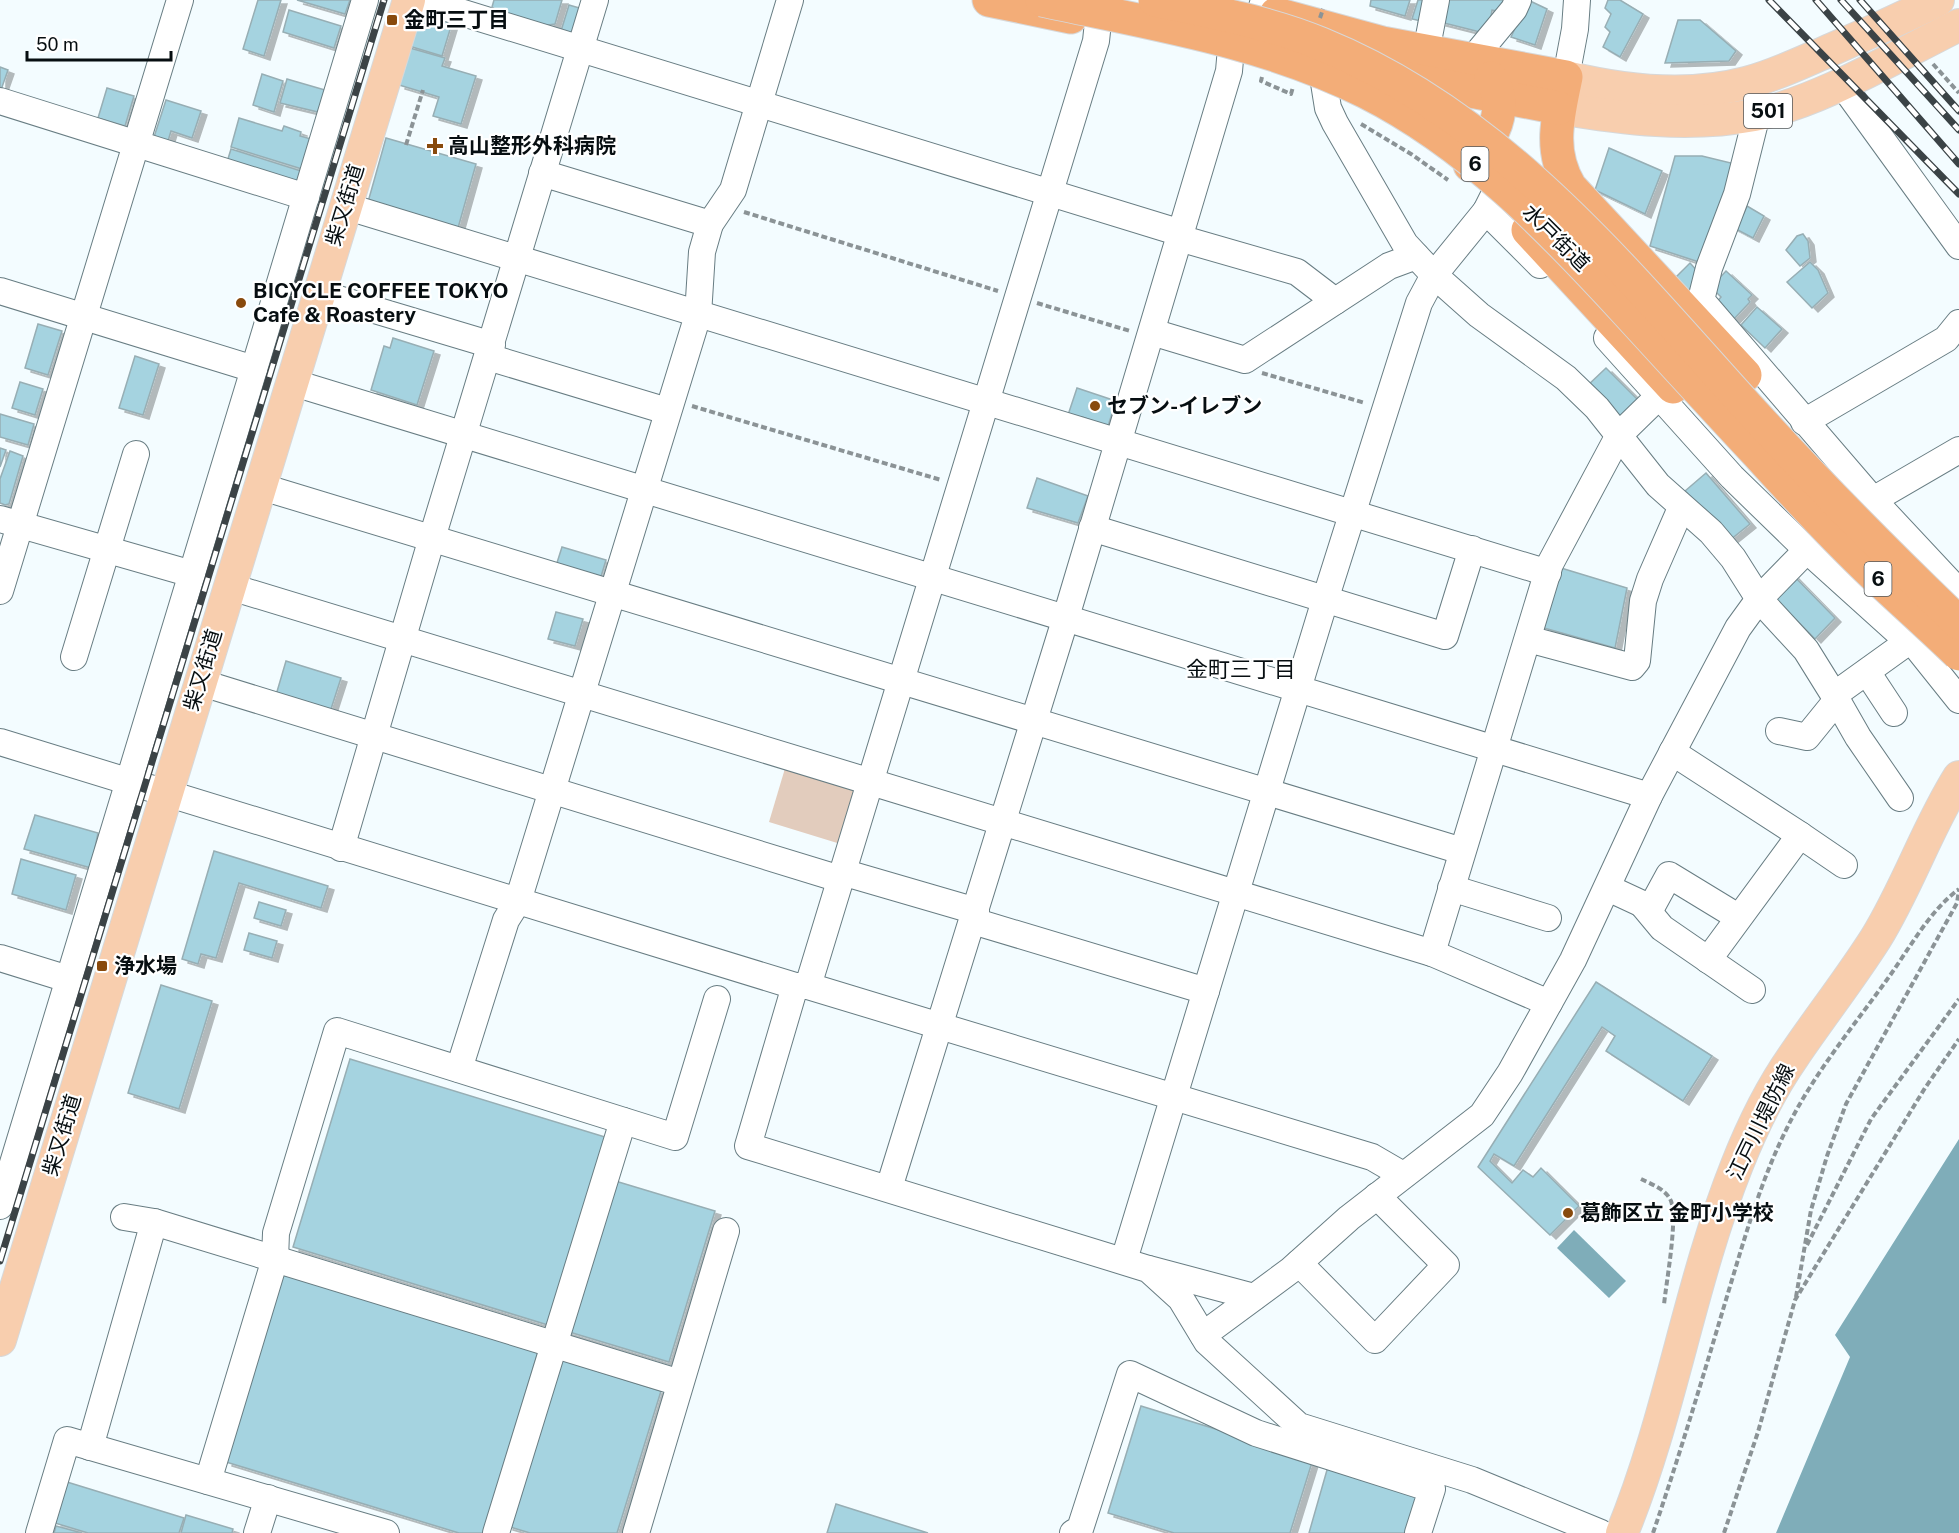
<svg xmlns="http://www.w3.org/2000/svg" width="1959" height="1533" font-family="'Public Sans','Noto Sans JP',sans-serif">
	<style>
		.green { fill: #e2ccbd }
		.water { fill: #7fadb9 }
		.building { fill: #a5d3e0; stroke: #97aeb4; stroke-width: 1.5; filter: url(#shadow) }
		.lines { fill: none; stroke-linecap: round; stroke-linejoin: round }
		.minor-casing { stroke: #687d83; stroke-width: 28 }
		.major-casing { stroke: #d7d8d9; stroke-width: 34 }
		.highway-casing { stroke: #d7d8d9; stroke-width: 35 }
		.path { stroke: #8b9396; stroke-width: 4; stroke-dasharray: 6 3; stroke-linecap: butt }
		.minor { stroke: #fff; stroke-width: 26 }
		.major { stroke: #f8ceae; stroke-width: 32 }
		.highway { stroke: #f3ad78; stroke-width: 33 }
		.rail-casing { stroke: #3b4346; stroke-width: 7 }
		.rail { stroke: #fff; stroke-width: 4.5; stroke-dasharray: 14; stroke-linecap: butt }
		.highway-bridge-casing { stroke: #d7d8d9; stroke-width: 35; stroke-linecap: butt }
		.path-bridge { stroke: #8b9396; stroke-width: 4; stroke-dasharray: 6 3; stroke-linecap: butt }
		.highway-bridge { stroke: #f3ad78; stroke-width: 33 }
		.poi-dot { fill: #884a0d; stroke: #fff; stroke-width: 2 }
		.labels { text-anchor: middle; stroke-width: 4.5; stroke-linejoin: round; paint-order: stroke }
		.shield { fill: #fff; stroke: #515658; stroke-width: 1.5 }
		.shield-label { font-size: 20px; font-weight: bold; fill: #070e11 }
		.poi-label { font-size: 21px; font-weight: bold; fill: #070e11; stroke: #fff; text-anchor: start }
		.street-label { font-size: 21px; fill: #070e11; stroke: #fff }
		.neighbourhood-label { font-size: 22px; fill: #070e11; stroke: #fff }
	</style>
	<defs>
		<filter id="shadow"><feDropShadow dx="6" dy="4" stdDeviation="0" flood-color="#0004"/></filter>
	</defs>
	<rect width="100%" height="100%" fill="#f3fcff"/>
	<path class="green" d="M786,765L864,788L847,846L769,822Z"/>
	<g class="water">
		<path d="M1959,1139V1533H1776L1850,1357L1835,1335Z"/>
		<path d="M1574,1230L1626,1281L1609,1298L1557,1248Z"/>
	</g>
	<g class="building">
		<path d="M258,0H281L264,56L243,49Z"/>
		<path d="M297,0H350L345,14Z"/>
		<path d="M494,0H562L555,24L541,26L502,14L492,7Z"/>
		<path d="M1371,0H1410L1405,16L1370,6Z"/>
		<path d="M1418,0H1431L1426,22L1412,19Z"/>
		<path d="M1447,0H1506L1504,12L1492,10L1488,34L1440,22Z"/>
		<path d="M1528,0L1547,9L1535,45L1511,37Z"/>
		<path d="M1608,0H1620L1643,14L1620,57L1603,47L1610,32L1605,27L1611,14L1605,8Z"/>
		<path d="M569,5L583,9L575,36L561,31Z"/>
		<path d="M289,10L341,26L334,48L283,32Z"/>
		<path d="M427,16L452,23L442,56L409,46L416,23Z"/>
		<path d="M1678,20H1700L1736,51L1729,61L1665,63Z"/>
		<path d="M410,48L445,58L442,66L476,76L461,124L433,116L439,97L399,85Z"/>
		<path d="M0,67L8,70L1,90L0,89Z"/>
		<path d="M262,74L283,81L274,112L253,105Z"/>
		<path d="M287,79L325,90L318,112L280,103Z"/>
		<path d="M107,88L134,96L125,126L98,118Z"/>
		<path d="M166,100L201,111L192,138L171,131L168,141L154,137Z"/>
		<path d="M239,118L282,131L284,126L301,132L300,136L311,139L302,169L231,147Z"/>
		<path d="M386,138L476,164L458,228L368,202Z"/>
		<path d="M1609,148L1662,171L1645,214L1595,190Z"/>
		<path d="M231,149L301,171L297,183L227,162Z"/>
		<path d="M1675,156H1702L1735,164L1702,263L1650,246Z"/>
		<path d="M1747,206L1764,216L1753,238L1732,227L1740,211L1744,213Z"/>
		<path d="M1803,234L1808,241L1810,258L1800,266L1786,250L1797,236Z"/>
		<path d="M1810,262L1818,270L1828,293L1812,308L1787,282Z"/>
		<path d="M1690,263L1700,274L1692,282L1695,285L1688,291L1676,277Z"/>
		<path d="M1726,271L1752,295L1748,299L1750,302L1734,319L1716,303L1721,297L1711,287Z"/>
		<path d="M1757,307L1782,329L1765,348L1741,325Z"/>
		<path d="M38,324L62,331L48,375L25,368Z"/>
		<path d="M393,338L434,351L417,405L371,390L384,346L390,348Z"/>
		<path d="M135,356L159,364L143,415L119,408Z"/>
		<path d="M1606,368L1640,402L1621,421L1586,387Z"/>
		<path d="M20,382L43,389L35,415L12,408Z"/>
		<path d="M1077,388L1116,401L1108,426L1082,417L1080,422L1067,418Z"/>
		<path d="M0,414L34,424L28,445L0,437Z"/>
		<path d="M0,448L6,450L0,467Z"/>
		<path d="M10,451L23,456L9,504L5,505L0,503V479Z"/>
		<path d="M1706,473L1750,524L1730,540L1685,491Z"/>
		<path d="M1037,478L1088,496L1078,523L1027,508Z"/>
		<path d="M562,547L606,560L599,583L555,569Z"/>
		<path d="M1561,568L1627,588L1615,648L1544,628Z"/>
		<path d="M1793,575L1835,618L1815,639L1771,594Z"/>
		<path d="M556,612L583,619L575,646L548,639Z"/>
		<path d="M286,661L341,678L330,712L276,695Z"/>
		<path d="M35,815L98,833L91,868L24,849Z"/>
		<path d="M214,851L328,886L321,908L239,883L216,958L201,954L198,964L182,959Z"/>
		<path d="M21,859L76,875L66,910L12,894Z"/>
		<path d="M259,902L286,910L281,926L254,918Z"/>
		<path d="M249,933L277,941L272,958L244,950Z"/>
		<path d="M1596,982L1712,1056L1683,1101L1606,1051L1615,1036L1602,1027L1514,1166L1494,1154L1490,1161L1512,1183L1523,1170L1533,1177L1541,1168L1579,1206L1550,1235L1478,1167Z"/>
		<path d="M161,985L212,1001L179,1109L128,1093Z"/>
		<path d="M350,1059L605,1137L548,1325L293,1247Z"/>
		<path d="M612,1180L715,1211L669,1362L566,1331Z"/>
		<path d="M283,1274L538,1352L483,1533H459L226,1462Z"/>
		<path d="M558,1359L661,1391L617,1533H530L507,1526Z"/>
		<path d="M1141,1406L1313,1459L1290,1533H1174L1108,1513Z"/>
		<path d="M1329,1463L1423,1492L1411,1533H1309Z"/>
		<path d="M67,1482L184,1518L179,1533H88L55,1523Z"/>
		<path d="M836,1504L928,1533H827Z"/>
		<path d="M186,1515L233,1529L232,1533H181Z"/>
		<path d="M56,1526L82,1533H54Z"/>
	</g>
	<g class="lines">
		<defs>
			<g id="minor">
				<path d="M421,0L1181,233"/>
				<path d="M1261,10L1264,0"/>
				<path d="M1426,52L1436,0"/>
				<path d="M1471,61L1514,9L1518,0"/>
				<path d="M1566,77L1575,29L1577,0"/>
				<path d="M1324,83L1328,108L1335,123L1405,244L1434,275L1479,315L1566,378L1597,408L1658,485L1711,532L1733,558L1759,599L1806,650L1834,695L1944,616"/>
				<path d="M1841,83L1959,246"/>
				<path d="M0,101L306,197"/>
				<path d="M1757,114L1737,194L1709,268L1701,300L1873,500L1959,592"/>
				<path d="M542,173L710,224"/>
				<path d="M345,206L1548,573"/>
				<path d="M1486,211L1540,265"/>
				<path d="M1179,238L1297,272L1335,301"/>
				<path d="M0,291L254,369L0,1206"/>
				<path d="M318,293L492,345"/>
				<path d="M1152,332L1245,360L1389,266L1416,256"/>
				<path d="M1607,338L1732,477L1807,550L1909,642"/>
				<path d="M488,357L667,411"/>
				<path d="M254,369L365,0"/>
				<path d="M291,382L1649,796"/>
				<path d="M1804,422L1946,339L1959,323"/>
				<path d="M259,486L1462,851"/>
				<path d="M0,519L192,574"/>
				<path d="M1092,528L1445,636L1472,549"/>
				<path d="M228,586L1432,953L1549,1003"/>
				<path d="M0,591L180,0"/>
				<path d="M1528,639L1632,667L1637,661L1643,601L1650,579L1681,508"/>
				<path d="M1911,640L1959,700"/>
				<path d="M74,657L136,454"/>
				<path d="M1867,672L1894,713"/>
				<path d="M199,682L840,879"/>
				<path d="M1834,695L1858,737L1900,798"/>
				<path d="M1779,731L1807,737L1837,700"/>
				<path d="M0,742L795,986H808L1372,1157L1403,1175"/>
				<path d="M1672,752L1800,835L1708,960"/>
				<path d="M1800,835L1844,865"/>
				<path d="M341,848L432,538L595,0"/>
				<path d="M842,872L976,911"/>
				<path d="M1451,888L1548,918"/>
				<path d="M1608,888L1651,908L1669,875L1738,917"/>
				<path d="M1642,904L1662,928L1752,990"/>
				<path d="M973,921L1206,991"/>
				<path d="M1432,953L1550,564L1619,435L1658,397"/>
				<path d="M0,958L68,979"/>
				<path d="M795,986L748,1146L1148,1269L1181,1299L1207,1342L1299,1426L1472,1480L1601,1533"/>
				<path d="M808,986L1096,41L1098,22"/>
				<path d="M459,1069L506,920L518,901L698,315L702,252L710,224L733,190L790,0"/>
				<path d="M889,1188L1066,617L1229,71L1233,25"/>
				<path d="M124,1217L154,1222L680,1383"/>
				<path d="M1124,1260L1325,600L1419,303L1434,275L1486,211L1494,195"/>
				<path d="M1299,1263L1375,1340L1446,1265L1377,1196"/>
				<path d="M1149,1269L1254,1297"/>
				<path d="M1203,1335L1291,1270L1349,1218L1482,1115L1510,1073L1573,960L1649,796L1738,628L1759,599L1807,550L1873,500L1959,450"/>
				<path d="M90,1447L154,1222"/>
				<path d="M208,1481L275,1259L276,1233L337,1031L675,1137L717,999"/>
				<path d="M39,1533L67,1440L386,1533"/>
				<path d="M257,1533L268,1498"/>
				<path d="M496,1533L623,1121"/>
				<path d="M636,1533L726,1231"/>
				<path d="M1073,1533L1080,1529L1130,1374L1256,1433L1432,1489L1418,1533"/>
			</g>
			<g id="major">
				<path d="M1566,77C1623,91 1688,98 1746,83C1774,76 1800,63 1826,52C1864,35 1901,19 1938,0"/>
				<path d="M1559,108C1624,119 1689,127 1754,115C1818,103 1900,54 1959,25"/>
				<path d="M0,1340L409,0"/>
				<path d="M1622,1533C1671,1414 1689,1285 1737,1165C1752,1127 1770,1090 1793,1057C1820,1017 1850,979 1876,938C1908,886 1927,828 1959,777"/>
			</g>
			<g id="highway">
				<path d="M989,0L1071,17"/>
				<path d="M1276,14L1382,43L1566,77C1558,117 1548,150 1570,187L1745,375"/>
				<path d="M1387,75L1559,108"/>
				<path d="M1470,165C1492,141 1510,108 1491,78"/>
				<path d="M1528,230L1673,387"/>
			</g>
		</defs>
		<use href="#minor" class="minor-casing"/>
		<use href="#major" class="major-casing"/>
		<use href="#highway" class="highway-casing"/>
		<g class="path">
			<path d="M1933,64L1959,93"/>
			<path d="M1361,124L1411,154L1448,180"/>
			<path d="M406,145L423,90"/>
			<path d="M744,212L998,291"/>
			<path d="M1037,303L1130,331"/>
			<path d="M1262,373L1365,403"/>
			<path d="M692,406L941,480"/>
			<path d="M1641,1179C1651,1184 1666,1189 1671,1201C1678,1220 1666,1283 1664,1305"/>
			<path d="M1807,1245L1871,1119L1959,999"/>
			<path d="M1796,1297L1811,1210L1827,1156L1846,1104L1957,903L1959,890"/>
			<path d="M1653,1533C1679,1457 1702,1380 1725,1303C1743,1244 1759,1184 1787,1128C1813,1075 1852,1028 1886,981C1908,951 1929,911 1959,889"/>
			<path d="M1724,1533L1758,1432L1795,1300L1925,1088L1959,1039"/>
		</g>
		<use href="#minor" class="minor"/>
		<use href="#major" class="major"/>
		<use href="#highway" class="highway"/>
		<defs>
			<g id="rail">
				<path d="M1769,0L1959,194"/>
				<path d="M1816,0L1959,164"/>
				<path d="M1841,0L1959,130"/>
				<path d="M1860,0L1959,111"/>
				<path d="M0,1261L384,0"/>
			</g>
		</defs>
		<use href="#rail" class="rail-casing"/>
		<use href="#rail" class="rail"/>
		<defs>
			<g id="highway-bridge">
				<path d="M1042,0C1153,24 1264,41 1366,92C1469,144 1550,228 1627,312C1670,359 1713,406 1757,453C1795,495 1833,536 1874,575C1902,601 1931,627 1959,654"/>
				<path d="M1155,0C1211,12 1268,22 1321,44C1500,117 1618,264 1744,403C1813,479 1885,552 1959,623"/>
			</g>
		</defs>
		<use href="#highway-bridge" class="highway-bridge-casing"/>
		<g class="path-bridge">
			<path d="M1320,18L1323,9"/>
			<path d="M1262,77L1261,81L1291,94L1293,87"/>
		</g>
		<use href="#highway-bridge" class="highway-bridge"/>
	</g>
	<g class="poi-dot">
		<rect x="386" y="14" width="12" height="12" rx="3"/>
		<path d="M432 137h6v6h6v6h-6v6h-6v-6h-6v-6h6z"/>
		<circle cx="241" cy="303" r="6"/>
		<circle cx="1095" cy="406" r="6"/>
		<rect x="96" y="960" width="12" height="12" rx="3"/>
		<circle cx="1568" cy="1213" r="6"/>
	</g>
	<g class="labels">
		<g class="shield">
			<rect x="1744" y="94" width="48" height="34" rx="4.5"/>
			<rect x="1461.5" y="147" width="27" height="34" rx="4.5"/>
			<rect x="1864.5" y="562" width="27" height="34" rx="4.5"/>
		</g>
		<g class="shield-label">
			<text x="1768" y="118">501</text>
			<text x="1475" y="171">6</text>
			<text x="1878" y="586">6</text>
		</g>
		<g class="poi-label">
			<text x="404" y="27">金町三丁目</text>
			<text x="448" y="153">高山整形外科病院</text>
			<text x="253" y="298">BICYCLE COFFEE TOKYO<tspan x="253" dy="24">Cafe &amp; Roastery</tspan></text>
			<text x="1107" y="413">セブン-イレブン</text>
			<text x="114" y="973">浄水場</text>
			<text x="1580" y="1220">葛飾区立 金町小学校</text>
		</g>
		<g class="street-label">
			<text transform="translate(345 205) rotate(-73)" y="7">柴又街道</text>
			<text transform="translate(1556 238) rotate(45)" y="7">水戸街道</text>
			<text transform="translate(203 670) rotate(-73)" y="7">柴又街道</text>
			<text transform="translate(1761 1122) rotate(-64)" y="7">江戸川堤防線</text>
			<text transform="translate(62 1135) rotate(-73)" y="7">柴又街道</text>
		</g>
		<g class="neighbourhood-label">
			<text x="1241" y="677">金町三丁目</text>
		</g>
	</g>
	<path d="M27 51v9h144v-9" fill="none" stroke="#070e11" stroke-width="3"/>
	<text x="36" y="51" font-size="18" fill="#070e11" stroke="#ffffff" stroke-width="4.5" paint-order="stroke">50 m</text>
</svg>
